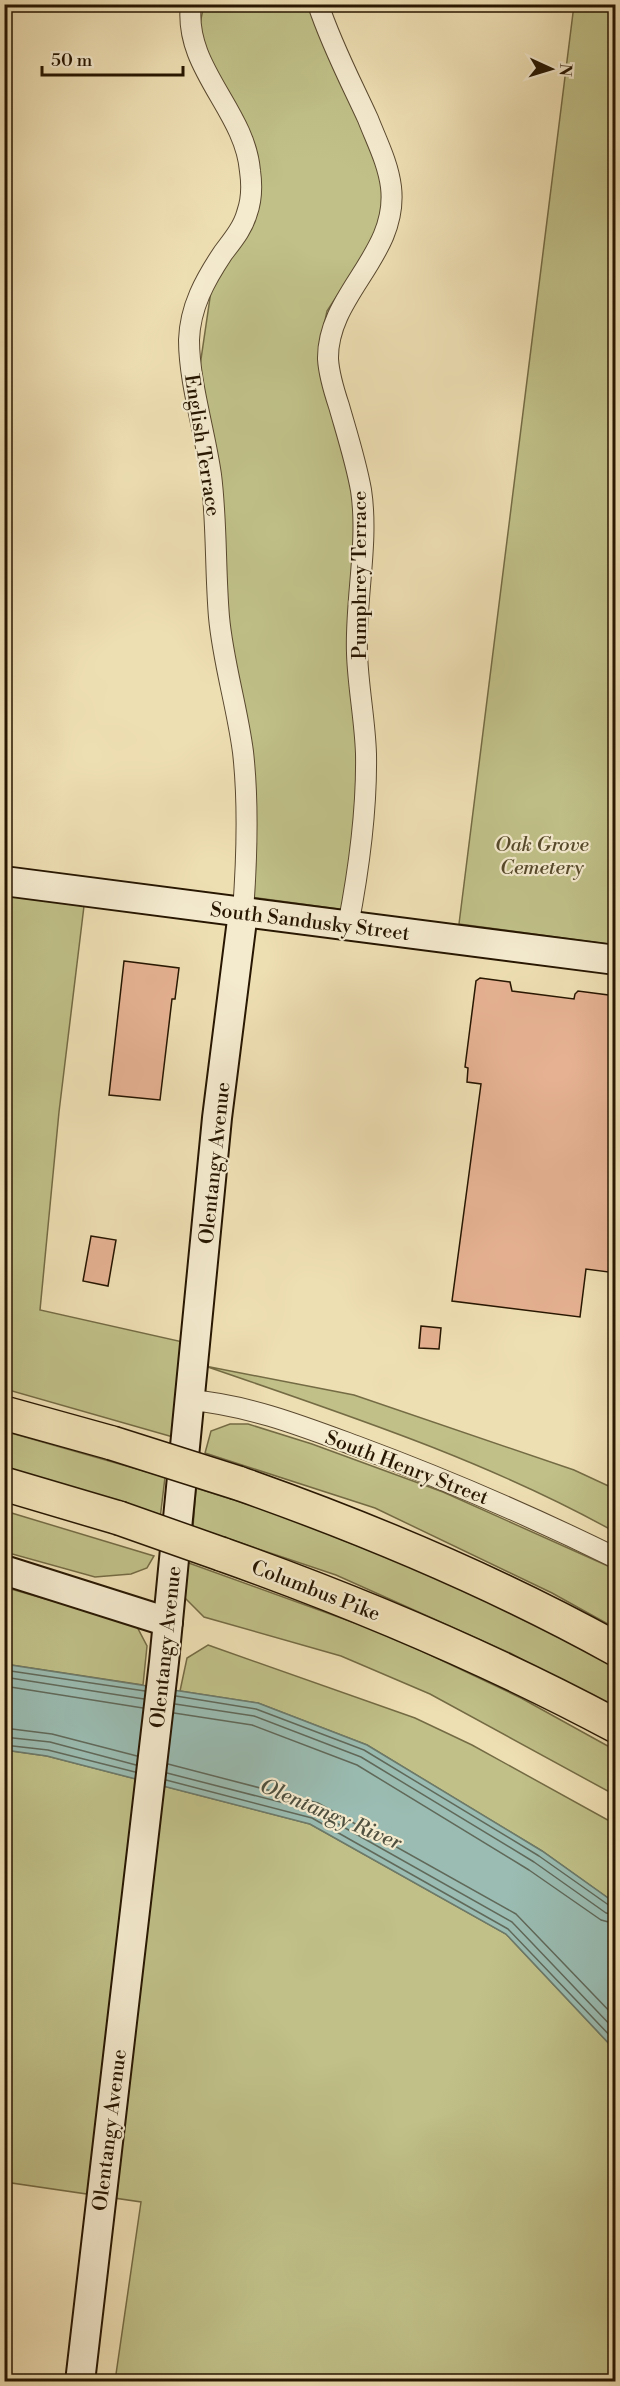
<svg xmlns="http://www.w3.org/2000/svg" width="620" height="2386" font-family="'Libre Bodoni',serif">
	<style>
		.green { fill: #c0c088; stroke: #746b44; stroke-width: 1.5 }
		.water { fill: #9abcb2; stroke: #6c7a6b; stroke-width: 1.5 }
		.lines { fill: none; stroke-linecap: round; stroke-linejoin: round }
		.shore { stroke: #60695a; stroke-width: 1.5 }
		.building { fill: #e5b192; stroke: #271601; stroke-width: 1.5 }
		.street-casing { stroke: #59482e; stroke-width: 22 }
		.secondary-casing { stroke: #271601; stroke-width: 32 }
		.highway-casing { stroke: #271601; stroke-width: 36 }
		.street { stroke: #f4eace; stroke-width: 20 }
		.secondary { stroke: #f4eace; stroke-width: 28 }
		.highway { stroke: #eedfb3; stroke-width: 33 }
		.highway-bridge-casing { stroke: #271601; stroke-width: 36; stroke-linecap: butt }
		.highway-bridge { stroke: #eedfb3; stroke-width: 33 }
		.labels { text-anchor: middle; stroke-width: 4.5; stroke-linejoin: round; paint-order: stroke }
		.street-label { font-size: 20px; fill: #271601; stroke: #f4eace }
		.park-label { font-size: 20px; font-style: italic; fill: #55492a; stroke: #f4eace }
		.water-label { font-size: 21px; font-style: italic; fill: #4f503f; stroke: #f4eace }
	</style>
	<rect width="100%" height="100%" fill="#eedfb3"/>
	<filter id="stains"><feTurbulence type="fractalNoise" baseFrequency=".00333" numOctaves="4"/><feColorMatrix values="0 0 0 0 .2 0 0 0 0 .09 0 0 0 0 .02 0 0 0 .5 -.17"/></filter>
	<radialGradient id="worn" r=".72"><stop offset=".6" stop-color="#630" stop-opacity="0"/><stop offset="1" stop-color="#630" stop-opacity=".3"/></radialGradient>
	<g class="green">
		<path d="M204,5H313L377,160L386,195L375,238L327,311L320,344L324,381L354,473L361,765L346,910L250,897L256,802L228,626L200,366L211,291L256,216L216,76L199,28Z"/>
		<path d="M574,5H616L615,945L459,924Z"/>
		<path d="M5,894L84,906L59,1112L40,1310L183,1342L173,1437L5,1389Z"/>
		<path d="M205,1366L354,1395L574,1470L615,1489V1532C486,1460 344,1414 205,1366Z"/>
		<path d="M230,1424H248L312,1444L443,1492L608,1566L615,1570V1628L552,1593L375,1508L205,1453L211,1431Z"/>
		<path d="M4,1431L165,1477L160,1519L5,1473Z"/>
		<path d="M196,1488L278,1514L508,1606L615,1665V1709L510,1653L336,1575L193,1527Z"/>
		<path d="M5,1511L154,1556L147,1568L131,1574L95,1577L5,1552Z"/>
		<path d="M186,1562L388,1635L521,1698L615,1750V1795L430,1694L341,1656L204,1617L185,1598Z"/>
		<path d="M4,1587L136,1625L147,1646L143,1685L5,1664Z"/>
		<path d="M208,1645L415,1718L472,1745L615,1824V1903L542,1851L367,1745L258,1703L180,1691L187,1658Z"/>
		<path d="M5,1750L47,1756L310,1824L506,1934L615,2050V2381H115L141,2202L5,2182Z"/>
	</g>
	<path class="water" d="M4,1664L258,1703L367,1745L542,1851L615,1903V2050L506,1934L310,1824L47,1756L5,1750Z"/>
	<g class="lines">
		<g class="shore">
			<path d="M4,1670L145,1691"/>
			<path d="M4,1677L144,1699"/>
			<path d="M4,1686L143,1708"/>
			<path d="M176,1696L256,1709L364,1750L539,1856L610,1906L616,1907"/>
			<path d="M175,1704L254,1716L361,1757L534,1862L606,1913L616,1915"/>
			<path d="M174,1713L252,1725L357,1765L529,1870L601,1920L616,1924"/>
			<path d="M4,1728L52,1734L137,1756"/>
			<path d="M4,1737L50,1742L136,1765"/>
			<path d="M4,1745L48,1750L135,1772"/>
			<path d="M168,1764L318,1803L516,1914L616,2018"/>
			<path d="M167,1773L315,1811L512,1922L616,2031"/>
			<path d="M166,1780L312,1818L508,1929L616,2042"/>
		</g>
	</g>
	<g class="building">
		<path d="M124,961L179,968L175,999H172L160,1100L109,1095Z"/>
		<path d="M480,978L510,982L512,991L574,999L575,994L578,991L616,996V1273L586,1269L580,1317L452,1301L481,1084L467,1082L468,1068L465,1067L476,981Z"/>
		<path d="M91,1236L116,1240L108,1286L83,1281Z"/>
		<path d="M421,1326L441,1328L439,1349L419,1348Z"/>
	</g>
	<g class="lines">
		<defs>
			<g id="street">
				<path d="M191,4C183,68 245,110 250,171C252,185 252,199 247,213C243,228 232,241 223,253C205,280 190,307 189,340C189,382 205,432 211,475C217,522 215,569 219,617C223,662 237,706 243,752C249,805 247,858 243,912"/>
				<path d="M318,4C331,44 351,82 368,119C377,142 388,163 391,187C399,255 327,294 328,359C329,375 334,391 339,406C347,434 356,462 361,490C369,542 355,600 357,653C358,687 365,720 366,754C367,812 359,869 348,926"/>
				<path d="M190,1400C248,1405 302,1426 356,1446C445,1479 531,1516 616,1558"/>
			</g>
			<g id="secondary">
				<path d="M4,881L616,960"/>
				<path d="M4,1570L168,1622"/>
				<path d="M80,2382L164,1662L217,1118L243,912"/>
			</g>
			<g id="highway">
				<path d="M4,1413L112,1443"/>
				<path d="M238,1483C369,1529 495,1582 616,1649"/>
				<path d="M4,1484L119,1518"/>
				<path d="M221,1554C356,1602 489,1658 616,1726"/>
			</g>
		</defs>
		<use href="#street" class="street-casing"/>
		<use href="#secondary" class="secondary-casing"/>
		<use href="#highway" class="highway-casing"/>
		<use href="#street" class="street"/>
		<use href="#secondary" class="secondary"/>
		<use href="#highway" class="highway"/>
		<defs>
			<g id="highway-bridge">
				<path d="M112,1443L238,1483"/>
				<path d="M119,1518L221,1554"/>
			</g>
		</defs>
		<use href="#highway-bridge" class="highway-bridge-casing"/>
		<use href="#highway-bridge" class="highway-bridge"/>
	</g>
	<g class="labels">
		<g class="street-label">
			<text transform="translate(203 445) rotate(81)" y="7">English Terrace</text>
			<text transform="translate(359 575) rotate(-90)" y="7">Pumphrey Terrace</text>
			<text transform="translate(310 921) rotate(7)" y="7">South Sandusky Street</text>
			<text transform="translate(214 1163) rotate(-84)" y="7">Olentangy Avenue</text>
			<text transform="translate(407 1467) rotate(21)" y="7">South Henry Street</text>
			<text transform="translate(316 1590) rotate(21)" y="7">Columbus Pike</text>
			<text transform="translate(165 1647) rotate(-84)" y="7">Olentangy Avenue</text>
			<text transform="translate(109 2130) rotate(-83)" y="7">Olentangy Avenue</text>
		</g>
		<g class="park-label">
			<text x="542" y="851">Oak Grove<tspan x="542" dy="23">Cemetery</tspan></text>
		</g>
		<g class="water-label">
			<text transform="translate(331 1814) rotate(23)" y="7">Olentangy River</text>
		</g>
	</g>
	<rect width="620" height="2386" fill="none" stroke="#eedfb3" stroke-width="24"/>
	<rect x="6" y="6" width="608" height="2374" fill="none" stroke="#271601" stroke-width="3"/>
	<rect x="12" y="12" width="596" height="2362" fill="none" stroke="#271601" stroke-width="1.5"/>
	<g transform="translate(551 69) rotate(94)" stroke="#f4eace" stroke-width="4.5" paint-order="stroke">
	<path d="M0-4.5L10 22L0 15L-10 22Z" fill="#271601"/>
	<text y="-9" font-size="16" font-weight="bold" text-anchor="middle" fill="#271601">N</text>
	</g>
	<path d="M42 66v9h141v-9" fill="none" stroke="#271601" stroke-width="3"/>
	<text x="51" y="66" font-size="18" fill="#271601" stroke="#f4eace" stroke-width="4.5" paint-order="stroke">50 m</text>
	<rect width="100%" height="100%" filter="url(#stains)"/>
	<rect width="100%" height="100%" fill="url(#worn)"/>
</svg>
